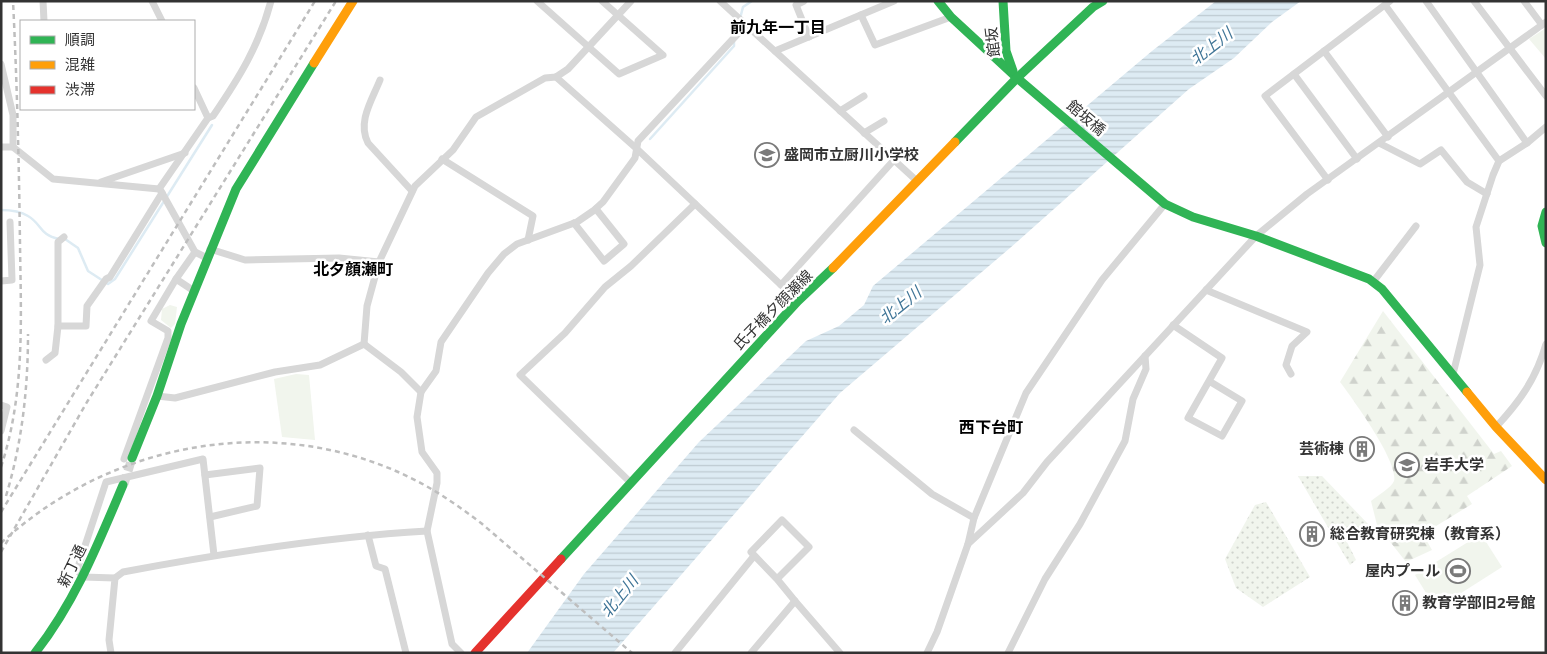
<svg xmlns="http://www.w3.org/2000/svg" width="1547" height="654" font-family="'Open Sans','Noto Sans JP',sans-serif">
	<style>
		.grass { fill: url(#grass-dots) }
		.forest { fill: url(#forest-firs) }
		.park { fill: #f1f5ed }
		.water { fill: url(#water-rules) }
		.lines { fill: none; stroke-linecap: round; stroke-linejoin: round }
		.stream { stroke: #ddebf3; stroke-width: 2.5 }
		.secondary-tunnel { stroke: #d6d6d6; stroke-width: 9; stroke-dasharray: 9 4.5; stroke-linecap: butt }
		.street { stroke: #d7d7d7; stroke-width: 7 }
		.fast { stroke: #30b455; stroke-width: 9 }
		.slow { stroke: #ff9f0a; stroke-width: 9 }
		.jam { stroke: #e5322d; stroke-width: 9 }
		.rail { stroke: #bebebe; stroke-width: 2.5; stroke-dasharray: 5 4; stroke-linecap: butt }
		.labels { text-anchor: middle; stroke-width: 5; stroke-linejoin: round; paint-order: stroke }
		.street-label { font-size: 15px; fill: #333; stroke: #fff }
		.poi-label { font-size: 15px; font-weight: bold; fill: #333; stroke: #fff; text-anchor: start }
		.neighbourhood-label { font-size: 16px; font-weight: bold; fill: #000; stroke: #fff }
		.water-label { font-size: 16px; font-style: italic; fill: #3f7597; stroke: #fff }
	</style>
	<defs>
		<pattern id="grass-dots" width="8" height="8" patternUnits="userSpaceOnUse" patternTransform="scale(1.25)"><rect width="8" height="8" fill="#f1f5ed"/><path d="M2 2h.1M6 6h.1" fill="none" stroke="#cfd2cc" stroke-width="1.8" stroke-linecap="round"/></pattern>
		<pattern id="forest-firs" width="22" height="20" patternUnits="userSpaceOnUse" patternTransform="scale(1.25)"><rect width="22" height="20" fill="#f1f5ed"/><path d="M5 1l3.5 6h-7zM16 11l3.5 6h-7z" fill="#cfd2cc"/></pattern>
		<pattern id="water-rules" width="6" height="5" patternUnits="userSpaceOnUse" patternTransform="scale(1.25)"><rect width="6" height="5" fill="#ddebf3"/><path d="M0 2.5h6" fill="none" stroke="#becad1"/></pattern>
	</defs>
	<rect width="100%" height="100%" fill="#fff"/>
	<g class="grass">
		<path d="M1322,476L1369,525L1346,540L1356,560L1350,565L1298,476Z"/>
		<path d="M1266,502L1310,577L1263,607L1236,588L1225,559L1255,505Z"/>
	</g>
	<path class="forest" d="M1383,311L1494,454L1501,451L1512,466L1467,496L1472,504L1423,534L1432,550L1406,562L1377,525L1371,501C1377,496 1391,488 1394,481C1399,462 1352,398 1340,382Z"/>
	<g class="park">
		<path d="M1546,28V59L1529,39Z"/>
		<path d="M170,305L177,307L175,324L171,328L161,320L162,309Z"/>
		<path d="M296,374L309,375L315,440L282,437L274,379Z"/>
		<path d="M1481,534L1502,567L1436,609L1415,575Z"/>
	</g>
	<path class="water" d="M1216,1H1301L1272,22L1234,58L1189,89L1010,248L840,393L613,653H527L584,574L699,442L806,341L839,326L864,305L873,286L1152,51Z"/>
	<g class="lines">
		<g class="stream">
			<path d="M736,34L743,7L752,1"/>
			<path d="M650,139L734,46V42"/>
			<path d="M1,210C11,210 20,211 28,216C42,224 39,235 59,239"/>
			<path d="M65,239L78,248L88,271L108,284L115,279L212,125"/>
		</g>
		<path class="secondary-tunnel" d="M124,484L132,458"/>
		<g class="street">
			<path d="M43,1L44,21"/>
			<path d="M152,1L162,21"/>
			<path d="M537,1L619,74L663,55L602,1"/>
			<path d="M720,1L917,181"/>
			<path d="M804,1L796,5L809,37"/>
			<path d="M1426,1L1527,143"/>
			<path d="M1474,1L1546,96"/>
			<path d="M1524,1L1542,25"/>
			<path d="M1385,5L1499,161"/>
			<path d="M861,15L875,45L951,17"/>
			<path d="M775,51L894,1"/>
			<path d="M1324,51L1388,137"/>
			<path d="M1,64L13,115V147"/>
			<path d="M1294,74L1357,159"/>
			<path d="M556,77L637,149L798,301"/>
			<path d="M380,80C372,100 357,122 368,143L412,191"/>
			<path d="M194,88L208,118"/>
			<path d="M840,111L864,96"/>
			<path d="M864,133L884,121"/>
			<path d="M1379,143L1420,164L1441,150L1467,182L1487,194"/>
			<path d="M1,147H13L53,179L159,189"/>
			<path d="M442,159L533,216L528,240"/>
			<path d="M1328,180L1265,96L1390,1"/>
			<path d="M101,182L185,153"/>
			<path d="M159,189L208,118L213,116C239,78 259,46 271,1"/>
			<path d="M161,191L195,252L207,258"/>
			<path d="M574,223L604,261L624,244L596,209"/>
			<path d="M210,249L245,260L339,258L379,262"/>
			<path d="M176,279L195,252"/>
			<path d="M1,281L12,280L10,222"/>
			<path d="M1373,282L1416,226"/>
			<path d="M781,285L894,160"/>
			<path d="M1206,290L1307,332L1292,346L1286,365L1291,374"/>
			<path d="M1173,325L1222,358L1188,418L1222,436L1242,401L1209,381"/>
			<path d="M58,326H86L87,306L106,279L110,277L162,193"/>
			<path d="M364,344L367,306L379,262L415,186L453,150L476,117L545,78L556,77L568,69L631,1"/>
			<path d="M364,344L401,372L421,392"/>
			<path d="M46,360L55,353L58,326V242L64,237"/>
			<path d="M1453,374L1480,265L1476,227L1493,175L1499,161L1527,143L1546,127"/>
			<path d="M157,396L175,398L275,372L320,365L364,344"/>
			<path d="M1,405L7,407L1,431"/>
			<path d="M1496,427C1520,401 1536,379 1546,344"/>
			<path d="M854,430L932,494L974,518L968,544"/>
			<path d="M124,459L168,338V331L151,321L176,279L194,291"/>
			<path d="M205,475L260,468L257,506L210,517"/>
			<path d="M630,482L520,375L565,333L605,287L631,266L695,204"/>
			<path d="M974,518L1026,393L1102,280L1165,204"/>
			<path d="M368,535L376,566L385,569L406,653"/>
			<path d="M115,578L123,572C224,553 325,537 427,531"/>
			<path d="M777,579L751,552L782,520L809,547L777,579L795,601"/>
			<path d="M111,653L109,640L115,578L83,577L77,570L106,482L203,459L214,555"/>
			<path d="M461,653L452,644L427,531L437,483V473L422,452L417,417L421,392L436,371L441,342L488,273L504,254L517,244L577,222L593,211L603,202L635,158L638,141L746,25"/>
			<path d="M675,653L754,556"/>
			<path d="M751,653L795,601L840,653"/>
			<path d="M927,653L937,632L968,544L1023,493L1047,462L1256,236L1307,194L1546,22"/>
			<path d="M1008,653L1045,579L1080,524L1125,441L1133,399L1146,369L1145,356"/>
		</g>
		<g class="fast">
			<path d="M938,1L951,17L1017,78L1165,204L1193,217L1256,236L1369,279L1382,289L1467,392"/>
			<path d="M1003,1L1006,51L1013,71"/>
			<path d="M955,142L1017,78L1093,7L1103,1"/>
			<path d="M1546,212L1542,226L1546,243"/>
			<path d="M132,458L157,396L181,324L236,189L314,63"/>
			<path d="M561,559L798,301L833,268"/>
			<path d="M35,653C75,602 98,544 123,485"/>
		</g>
		<g class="slow">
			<path d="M314,63L353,1"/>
			<path d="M833,268L955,142"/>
			<path d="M1467,392L1496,427L1546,480"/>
		</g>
		<path class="jam" d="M475,653L561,559"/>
		<g class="rail">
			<path d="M1,467C25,394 21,320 20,244C19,163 17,82 13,1"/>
			<path d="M6,496C22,443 28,389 28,334"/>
			<path d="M1,512L315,1"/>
			<path d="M1,543C113,440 279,410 417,481C440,493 461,508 481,523L632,653"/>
			<path d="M1,552L87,402L336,1"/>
		</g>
	</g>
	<defs>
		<symbol id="school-ring" viewBox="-11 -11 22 22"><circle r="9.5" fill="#fff" stroke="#7a7a7a" stroke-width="1.5"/><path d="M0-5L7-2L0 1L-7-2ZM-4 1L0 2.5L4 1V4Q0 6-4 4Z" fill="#7a7a7a"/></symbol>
		<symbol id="building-ring" viewBox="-11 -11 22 22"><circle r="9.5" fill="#fff" stroke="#7a7a7a" stroke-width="1.5"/><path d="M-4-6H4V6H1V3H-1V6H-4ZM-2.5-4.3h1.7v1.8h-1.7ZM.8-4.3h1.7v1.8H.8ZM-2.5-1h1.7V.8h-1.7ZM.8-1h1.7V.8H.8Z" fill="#7a7a7a"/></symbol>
		<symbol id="university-ring" viewBox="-11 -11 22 22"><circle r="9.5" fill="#fff" stroke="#7a7a7a" stroke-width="1.5"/><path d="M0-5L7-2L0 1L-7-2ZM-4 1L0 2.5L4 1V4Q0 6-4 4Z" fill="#7a7a7a"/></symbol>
		<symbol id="stadium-ring" viewBox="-11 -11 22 22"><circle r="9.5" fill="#fff" stroke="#7a7a7a" stroke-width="1.5"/><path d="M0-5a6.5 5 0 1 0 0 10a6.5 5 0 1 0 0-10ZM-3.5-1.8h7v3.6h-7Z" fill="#7a7a7a"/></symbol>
	</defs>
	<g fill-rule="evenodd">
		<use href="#school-ring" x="753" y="141" width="28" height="28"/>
		<use href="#building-ring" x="1348" y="435" width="28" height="28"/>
		<use href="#university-ring" x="1393" y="451" width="28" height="28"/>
		<use href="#building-ring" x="1298" y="520" width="28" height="28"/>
		<use href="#stadium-ring" x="1444" y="557" width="28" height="28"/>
		<use href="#building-ring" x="1391" y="589" width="28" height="28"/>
	</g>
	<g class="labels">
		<g class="street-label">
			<text transform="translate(993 42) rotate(-97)" y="5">館坂</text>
			<text transform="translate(1086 118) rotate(40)" y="5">館坂橋</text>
			<text transform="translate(773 310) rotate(-45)" y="5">氏子橋夕顔瀬線</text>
			<text transform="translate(72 566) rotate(-64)" y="5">新丁通</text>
		</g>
		<g class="poi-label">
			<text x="784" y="160">盛岡市立厨川小学校</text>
			<text x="1344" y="454" text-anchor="end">芸術棟</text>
			<text x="1424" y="470">岩手大学</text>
			<text x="1330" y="539">総合教育研究棟（教育系）</text>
			<text x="1440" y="576" text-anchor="end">屋内プール</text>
			<text x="1422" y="608">教育学部旧2号館</text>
		</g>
		<g class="neighbourhood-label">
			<text x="778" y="33">前九年一丁目</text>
			<text x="353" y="275">北夕顔瀬町</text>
			<text x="991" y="433">西下台町</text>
		</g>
		<g class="water-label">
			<text transform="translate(1211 46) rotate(-38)" y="6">北上川</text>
			<text transform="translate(900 305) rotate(-39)" y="6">北上川</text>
			<text transform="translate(619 596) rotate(-51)" y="6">北上川</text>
		</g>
	</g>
	<rect width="1547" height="654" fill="none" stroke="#333333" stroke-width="5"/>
	<rect x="20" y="20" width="175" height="90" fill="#ffffff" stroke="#adadad"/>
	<rect x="30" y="36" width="25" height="8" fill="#30b455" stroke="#adadad"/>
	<text x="65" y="45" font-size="15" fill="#333333">順調</text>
	<rect x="30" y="61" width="25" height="8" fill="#ff9f0a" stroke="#adadad"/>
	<text x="65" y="70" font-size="15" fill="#333333">混雑</text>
	<rect x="30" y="86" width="25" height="8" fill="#e5322d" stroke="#adadad"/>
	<text x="65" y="95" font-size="15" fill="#333333">渋滞</text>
</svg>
